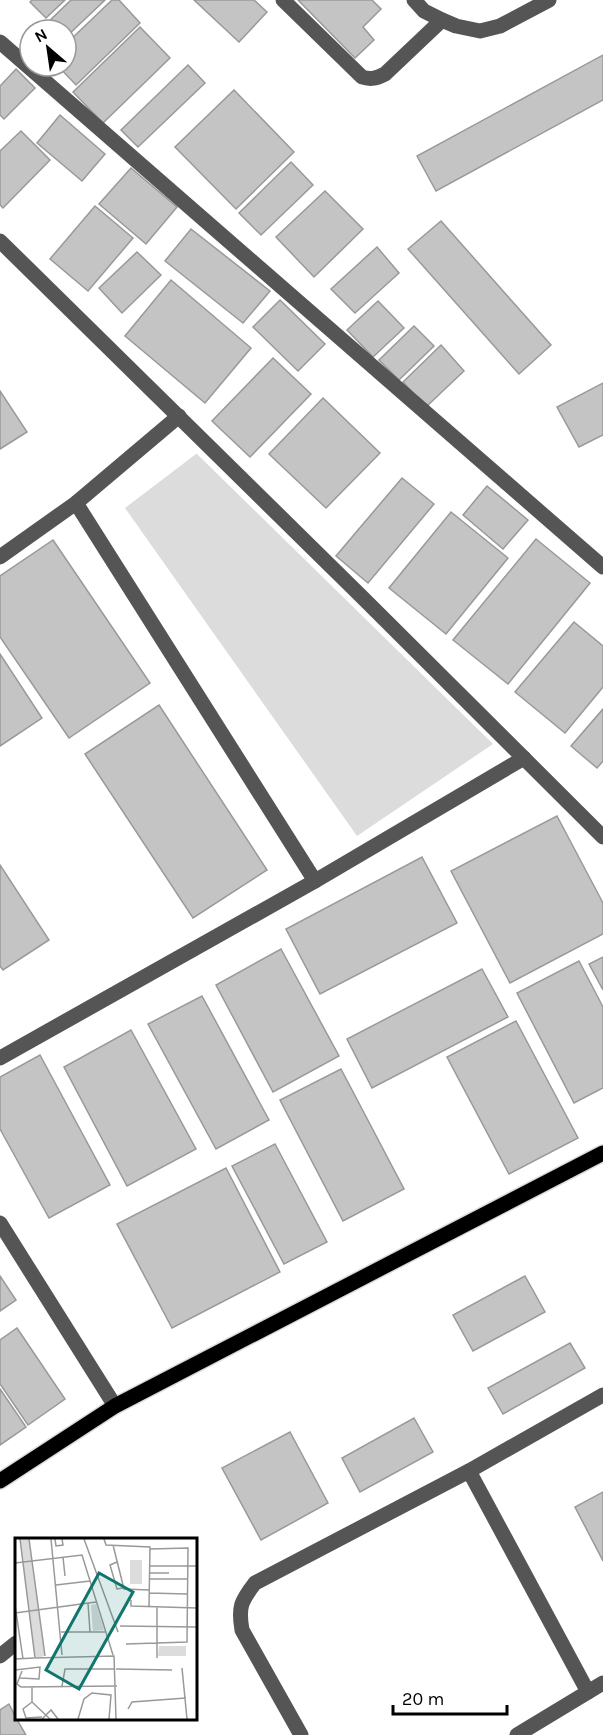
<svg xmlns="http://www.w3.org/2000/svg" width="603" height="1735" font-family="Karla,sans-serif">
	<style>
		.green { fill: #dcdcdc }
		.building { fill: #c4c4c4; stroke: #999; stroke-width: 1.5 }
		.lines { fill: none; stroke-linecap: round; stroke-linejoin: round }
		.major-casing { stroke: #dbdbdb; stroke-width: 18 }
		.minor { stroke: #555; stroke-width: 15 }
		.major { stroke: #000; stroke-width: 15 }
		.inset-road { fill: none; stroke: #999; stroke-width: 1.5 }
		.view { fill: #0f766e; fill-opacity: 0.15; stroke: #0f766e; stroke-width: 3 }
		.inset-edge { fill: none; stroke: #000; stroke-width: 3 }
	</style>
	<rect width="100%" height="100%" fill="#fff"/>
	<path class="green" d="M196,454H197L493,744L357,836L125,508Z"/>
	<g class="building">
		<path d="M32,0H65L46,18L30,2Z"/>
		<path d="M71,0H105L66,37V30H46L43,27Z"/>
		<path d="M112,0H119L140,23L76,85L58,66H66V44Z"/>
		<path d="M194,0H254L267,12L239,42Z"/>
		<path d="M298,0H372L381,9L363,27L374,40L355,58Z"/>
		<path d="M140,27L170,58L103,123L73,92Z"/>
		<path d="M603,55V100L436,191L417,156Z"/>
		<path d="M188,65L205,83L138,147L121,130Z"/>
		<path d="M16,69L35,88L4,119L0,115V86Z"/>
		<path d="M234,90L294,152L236,209L175,147Z"/>
		<path d="M60,115L105,154L82,181L37,143Z"/>
		<path d="M21,131L50,160L3,208L0,205V151Z"/>
		<path d="M291,162L313,185L261,235L239,213Z"/>
		<path d="M131,168L177,207L146,244L99,204Z"/>
		<path d="M325,191L363,229L314,277L276,237Z"/>
		<path d="M95,206L133,238L88,291L50,259Z"/>
		<path d="M441,221L551,345L519,374L408,249Z"/>
		<path d="M191,229L270,291L243,323L165,261Z"/>
		<path d="M377,247L399,273L355,313L331,289Z"/>
		<path d="M137,252L161,275L122,313L99,288Z"/>
		<path d="M171,280L251,348L205,403L125,336Z"/>
		<path d="M280,300L325,344L298,371L253,327Z"/>
		<path d="M378,301L404,328L373,357L347,330Z"/>
		<path d="M414,326L434,346L399,380L379,360Z"/>
		<path d="M441,345L464,371L426,407L403,382Z"/>
		<path d="M273,358L311,394L250,457L212,421Z"/>
		<path d="M603,383V435L579,447L557,407Z"/>
		<path d="M0,391L27,432L0,449Z"/>
		<path d="M323,398L380,453L326,508L269,454Z"/>
		<path d="M402,478L434,504L368,583L336,556Z"/>
		<path d="M487,486L528,520L503,549L463,515Z"/>
		<path d="M451,512L508,558L446,634L389,588Z"/>
		<path d="M536,539L590,583L508,684L453,640Z"/>
		<path d="M53,540L150,683L69,738L0,637V576Z"/>
		<path d="M574,622L603,646V687L565,733L515,692Z"/>
		<path d="M0,654L42,718L0,746Z"/>
		<path d="M159,705L267,870L193,918L85,754Z"/>
		<path d="M603,709V761L597,768L571,746Z"/>
		<path d="M557,816L603,903V934L510,983L451,871Z"/>
		<path d="M422,857L457,923L320,994L286,929Z"/>
		<path d="M0,865L49,940L3,970L0,966Z"/>
		<path d="M281,949L339,1056L273,1092L216,985Z"/>
		<path d="M603,957V990L589,964Z"/>
		<path d="M579,961L603,1007V1088L574,1103L517,993Z"/>
		<path d="M482,969L508,1017L372,1088L347,1039Z"/>
		<path d="M202,996L269,1120L216,1149L148,1024Z"/>
		<path d="M516,1021L578,1138L509,1174L447,1057Z"/>
		<path d="M131,1030L196,1149L127,1186L64,1067Z"/>
		<path d="M40,1055L110,1185L49,1218L0,1129V1077Z"/>
		<path d="M341,1069L404,1189L343,1221L280,1100Z"/>
		<path d="M275,1144L327,1242L284,1264L232,1166Z"/>
		<path d="M226,1168L280,1272L172,1328L117,1224Z"/>
		<path d="M0,1276L16,1300L0,1311Z"/>
		<path d="M525,1276L545,1312L473,1351L453,1315Z"/>
		<path d="M17,1328L65,1399L28,1425L0,1384V1340Z"/>
		<path d="M570,1343L585,1368L503,1414L488,1388Z"/>
		<path d="M0,1389L26,1427L0,1445Z"/>
		<path d="M414,1418L433,1452L360,1492L342,1458Z"/>
		<path d="M290,1432L328,1503L261,1540L222,1468Z"/>
		<path d="M603,1492V1561L575,1507Z"/>
		<path d="M9,1704L16,1718L26,1735H0V1710Z"/>
	</g>
	<g class="lines">
		<defs>
			<path id="major" d="M0,1481L115,1406L603,1153"/>
		</defs>
		<use href="#major" class="major-casing"/>
		<g class="minor">
			<path d="M283,0L362,77C371,80 377,78 385,74L442,20"/>
			<path d="M414,0L424,11L442,20L456,26L480,31L500,26L549,0"/>
			<path d="M0,42L603,567"/>
			<path d="M0,241L363,598L603,837"/>
			<path d="M76,503L315,881"/>
			<path d="M0,557L76,503L179,416"/>
			<path d="M0,1058L315,881L524,758"/>
			<path d="M0,1223L115,1406"/>
			<path d="M469,1471L588,1692"/>
			<path d="M0,1656L16,1643"/>
			<path d="M301,1735L242,1630C238,1607 241,1601 255,1583L469,1471L603,1395"/>
			<path d="M517,1735L603,1683"/>
		</g>
		<use href="#major" class="major"/>
	</g>
	<g transform="translate(15 1538)">
		<rect width="182" height="182" fill="#fff"/>
		<path d="M5,1H14L30,118L20,120ZM115,22H127V46H115ZM81,66L89,92L78,93L76,67ZM144,108H171V118H143Z" fill="#dcdcdc"/>
		<path class="inset-road" d="M5,1L20,120L99,118L101,181M14,1L30,118M36,1L47,117M40,1L41,8L48,7L47,1M69,1L103,94M89,1L91,7L135,9L134,69M98,7L109,51L134,52M48,19L50,38M102,24L95,27L102,51L108,50M0,25L67,17L98,117M134,28H182M134,35H154M134,41H172M41,47L75,43M134,55L172,56M116,62V68L182,70M73,65L75,94M0,67L8,121M142,69V120M0,75L81,64M105,88L182,89M46,94H90M111,106L172,104L173,10L135,11M0,121L19,120M167,130L172,181M101,131L157,132M0,132L25,129L24,141L5,140M7,133L2,146L6,149L102,148M47,148L50,131H99M17,149V164L35,181M17,164L8,171L11,180L27,179M113,171L117,164L171,160M27,181L36,172L43,181M63,181L69,161L77,155L96,157L94,181"/>
		<path class="view" d="M84,35L118,54L64,151L31,132Z"/>
		<rect width="182" height="182" class="inset-edge"/>
	</g>
	<g transform="translate(48 48) rotate(331)"><circle r="28" fill="#ffffff" stroke="#999999" stroke-width="1.5"/>
	<path d="M0-4.5L10 22L0 15L-10 22Z" fill="#000000"/>
	<text y="-9" font-size="16" font-weight="bold" text-anchor="middle" fill="#000000">N</text>
	</g>
	<path d="M393 1705v9h114v-9" fill="none" stroke="#000000" stroke-width="3"/>
	<text x="402" y="1705" font-size="18" fill="#000000" stroke="#ffffff" stroke-width="4.5" paint-order="stroke">20 m</text>
</svg>
